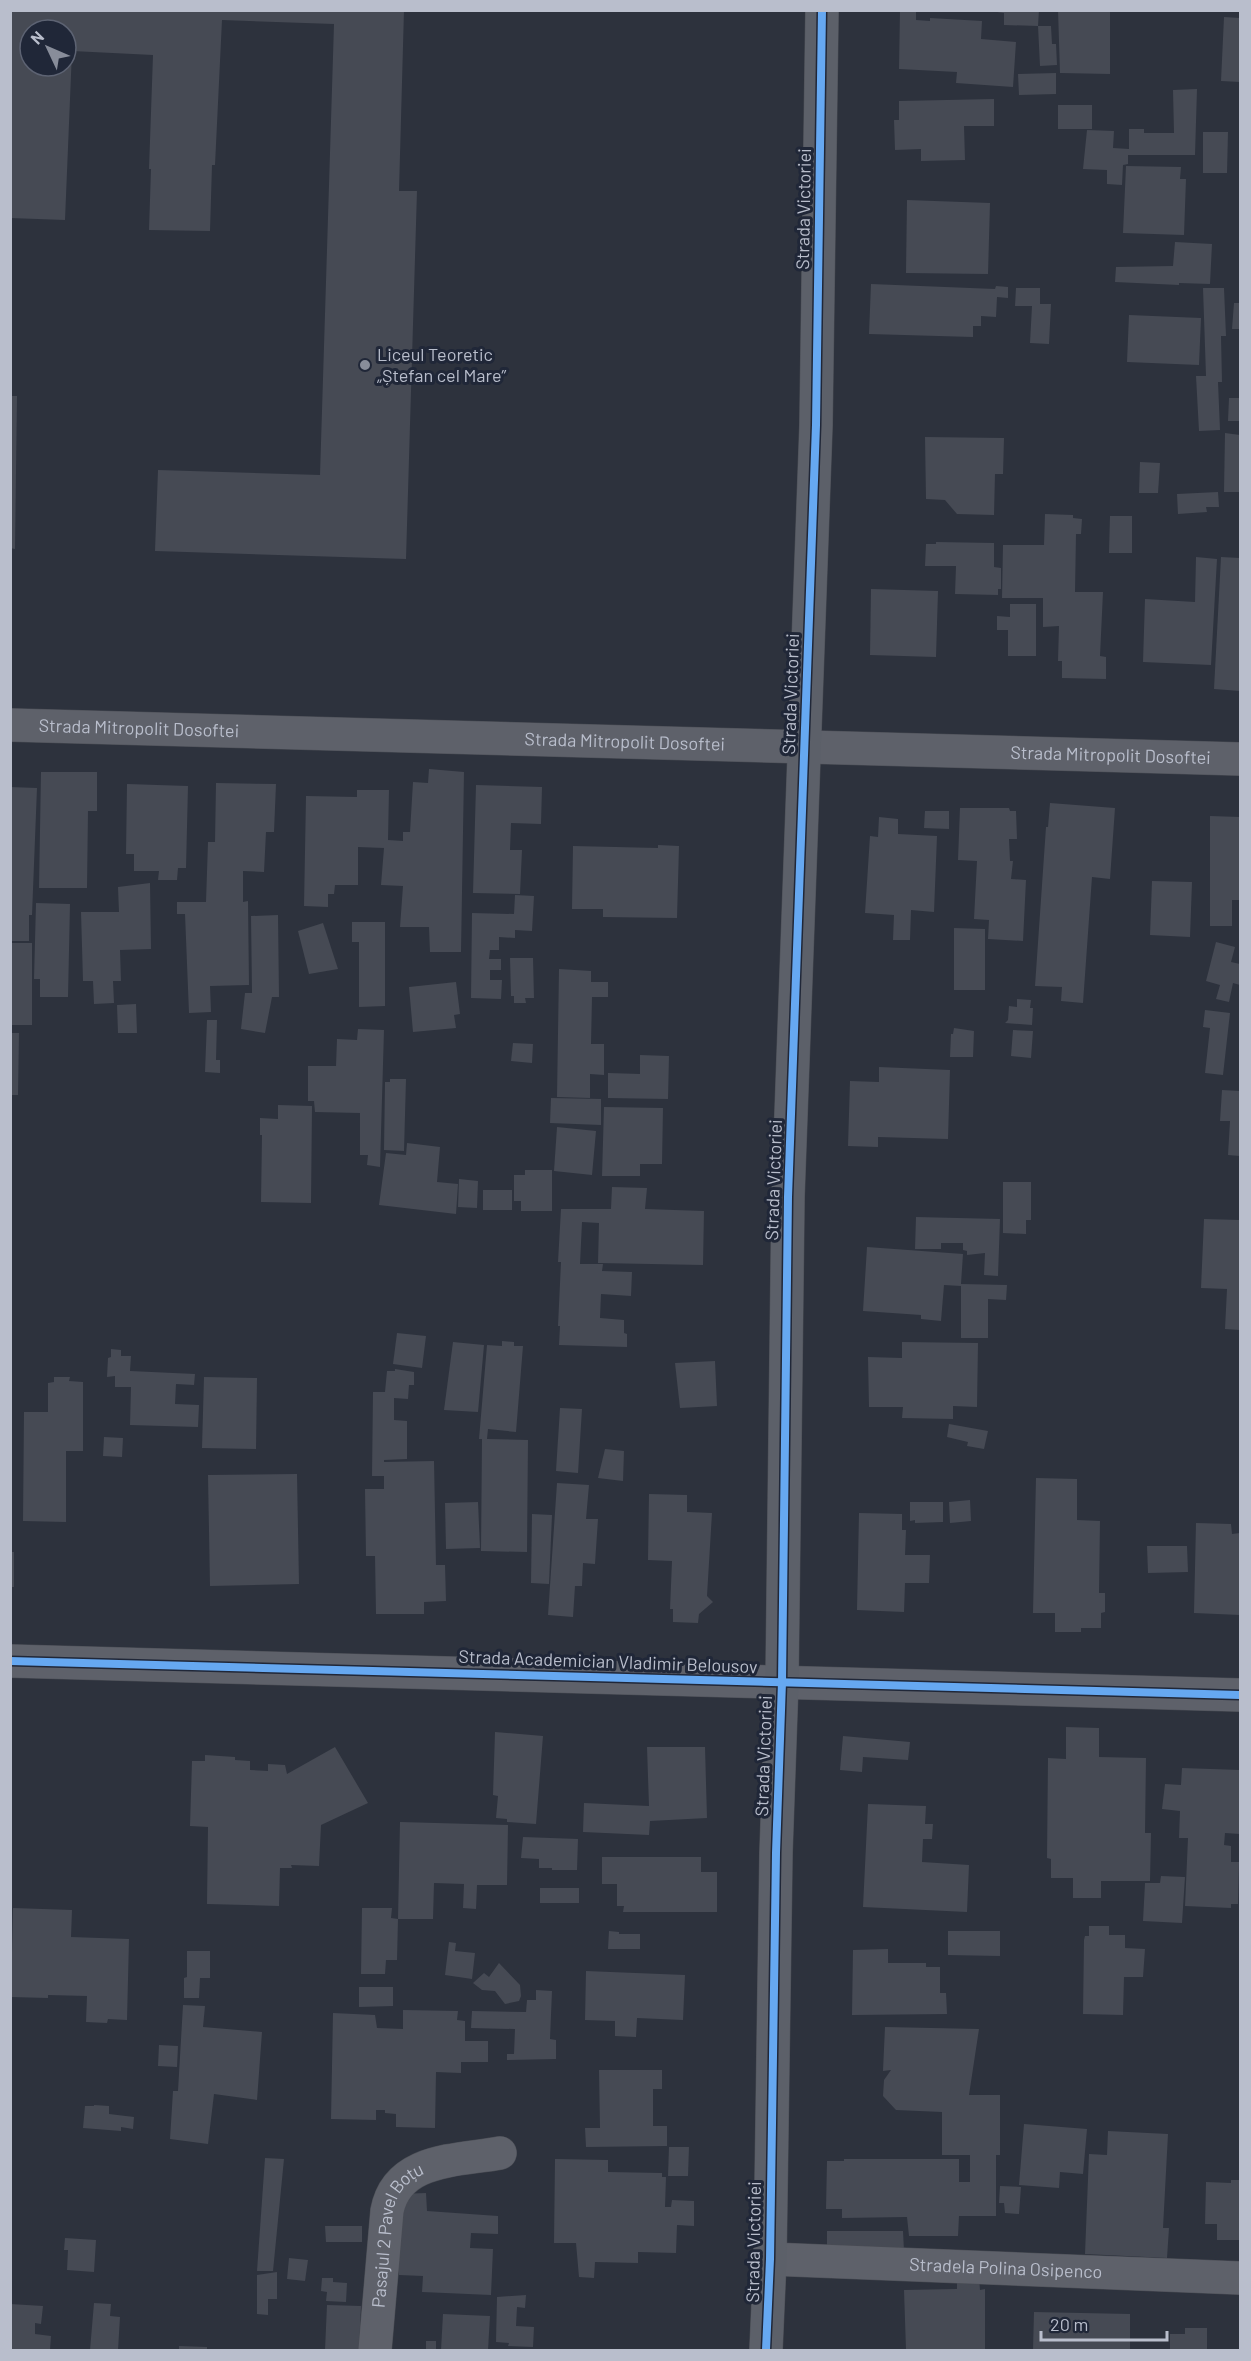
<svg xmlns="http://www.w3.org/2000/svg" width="1251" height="2361" font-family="Barlow,sans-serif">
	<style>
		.building { fill: #464a54; fill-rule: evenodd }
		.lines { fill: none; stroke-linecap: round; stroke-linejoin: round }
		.street-casing { stroke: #4a4d55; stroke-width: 34 }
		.secondary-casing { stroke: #4a4d55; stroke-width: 34 }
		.street { stroke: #5e616a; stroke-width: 33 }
		.secondary { stroke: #5c6069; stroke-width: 33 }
		.cycleway-casing { stroke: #202738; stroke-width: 11 }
		.cycleway { stroke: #66a8f1; stroke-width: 8 }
		.poi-dot { fill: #888d9a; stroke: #202738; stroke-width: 2 }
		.labels { text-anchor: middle; stroke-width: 6; stroke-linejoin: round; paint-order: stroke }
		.street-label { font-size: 18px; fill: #b9becc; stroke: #202738 }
		.poi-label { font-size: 18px; fill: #b9becc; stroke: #202738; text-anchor: start }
	</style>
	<rect width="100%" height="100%" fill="#2d323d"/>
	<g class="building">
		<path d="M10,10H404L399,191H417L406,559L155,551L158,470L320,475L334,24L222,20L215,165H212L210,231L149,230L151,169H149L153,55L72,51L65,220L10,218ZM30,30H66V66H30Z"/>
		<path d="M900,10H916V20L930,21V18L982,21L981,39L1016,42L1013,87L956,83L957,72L899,69Z"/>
		<path d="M997,10H1039L1038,26L1004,25V13L997,12Z"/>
		<path d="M1058,10L1110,12V74L1060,73Z"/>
		<path d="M1224,17L1240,18V82L1221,81Z"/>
		<path d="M1038,26H1051L1052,44H1056L1057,65L1040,66Z"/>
		<path d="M1056,73V94L1019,95L1018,74Z"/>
		<path d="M1197,89L1195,155H1128V164L1123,165L1122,185L1107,184V170L1083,169L1087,130L1114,131L1113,148L1129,149V129H1144V133H1174L1173,90Z"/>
		<path d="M994,99V126H964L965,160L921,161V149L895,150L894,120H899V101Z"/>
		<rect x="1058" y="105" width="34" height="24"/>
		<path d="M1203,132H1228L1227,173H1203Z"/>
		<path d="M1126,166L1181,167L1180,179H1186L1184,235L1123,233Z"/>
		<path d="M907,200L990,203L988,274L906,273Z"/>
		<path d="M1175,242L1212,244L1210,284L1179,283V285L1115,282L1116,267L1173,266Z"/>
		<path d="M871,284L995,289L996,286L1008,287V298L997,297L996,317L981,316V326H973V337L869,334Z"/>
		<path d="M1016,288H1040V304H1051L1049,344L1030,343L1032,306H1015Z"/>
		<path d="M1203,288H1224L1226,336H1221L1222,382H1218L1220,430L1199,431L1196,376H1206Z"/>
		<path d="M1234,303H1240V329H1232Z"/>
		<path d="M1129,315L1201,318L1199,365L1127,362Z"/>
		<path d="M10,396H17L15,549L10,548Z"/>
		<path d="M1229,398H1240V421H1228Z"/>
		<path d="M1225,433L1240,435V492H1224Z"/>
		<path d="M925,437L1004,438L1003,474H995L994,515L957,514L945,500L926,499Z"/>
		<path d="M1140,462L1160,463L1158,493H1139Z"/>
		<path d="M1218,492L1219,507H1206L1207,512L1178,514L1177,494Z"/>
		<path d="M1045,514L1073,515V518L1082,519L1081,534H1076L1075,592H1103L1100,656L1106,657V679L1062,678V661H1058L1059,626L1043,627V598H1002L1003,545H1044Z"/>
		<path d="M1110,516H1132V553H1109Z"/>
		<path d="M936,542L994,543V567L1001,568V589H998V595L955,594L956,566H925L926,544H936Z"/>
		<path d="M1196,557L1217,559L1211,665L1143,662L1145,599L1195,602Z"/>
		<path d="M1221,557L1240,558V691L1214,689Z"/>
		<path d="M871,589L938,591L936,657L870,655Z"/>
		<path d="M1010,604H1036V656H1008V630H997V616L1010,617Z"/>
		<path d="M429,769L464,772L461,952H430L429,927H400L403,886L381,885L384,848L358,847V885H335L334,894H328V907L304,906L306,796L357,797V790H389L388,840L403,841V832H410L413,782L428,783Z"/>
		<path d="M41,772H97V811H88L87,888H39Z"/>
		<path d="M216,783L276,784L274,832H266L264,872L243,871V902L248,901L249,985L210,986L211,1012L189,1013L185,914H177V902H206L208,842H215Z"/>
		<path d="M127,784L188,786L186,868H178L177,880H158L159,871H134V854H126Z"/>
		<path d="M476,785L542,787L541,824L511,823L510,850H522L520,894L473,893Z"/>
		<path d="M10,787L37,788L32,915H29V941H10Z"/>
		<path d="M1050,803L1115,808L1110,879L1092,877L1083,1003L1061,1001L1062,987L1035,986L1046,827H1048Z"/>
		<path d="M960,808H1009L1010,811H1016L1017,839H1009L1010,861H1013L1011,879L1026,880L1023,941L988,939L989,920L974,919L977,861L958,860Z"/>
		<path d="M925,811H949V829L924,828Z"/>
		<path d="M1210,816L1240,817V900H1232V926H1210Z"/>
		<path d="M879,817L898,819V834L937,836L934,912L911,910L910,940H893L894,915L865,913L870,836L878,837Z"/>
		<path d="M658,845L679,846L677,918L603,917V909H572L573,846L658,848Z"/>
		<path d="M1152,881L1192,882L1190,937L1150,935Z"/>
		<path d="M150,883L151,949L120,950L121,981H113L114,1003L94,1004L93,981H83L81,912H119L118,887Z"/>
		<path d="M515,895L534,896L532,931L515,930V938L499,937V950H490L489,959H501V970H490V980H502L501,999L471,998L472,913L514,914Z"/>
		<path d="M36,903L70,904L68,997H40V979H34Z"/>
		<path d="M278,915L279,997H272L265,1033L241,1029L245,993H252L251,916Z"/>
		<path d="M352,922H385V1006L359,1007V942H352Z"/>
		<path d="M323,923L338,969L309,974L298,931Z"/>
		<path d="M954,928L985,929V990H954Z"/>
		<path d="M1216,942L1235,947L1231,962L1240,964V985L1233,983L1229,1002L1216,999L1220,985L1206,981Z"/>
		<rect x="10" y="943" width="22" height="82"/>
		<path d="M510,958H533L534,998H525L526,1003H514V996H511Z"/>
		<path d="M559,969L591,971V982H608V997H592L591,1044H604V1075L590,1074V1098L557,1097Z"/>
		<path d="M456,982L460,1014L454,1015L456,1028L413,1032L409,987Z"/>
		<path d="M1017,999L1031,1000L1030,1008H1033L1032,1025L1005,1023L1008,1020L1009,1006L1017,1007Z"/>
		<path d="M136,1004L137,1033H118L117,1005Z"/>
		<path d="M1205,1010L1230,1013L1223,1075L1205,1073L1210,1028L1203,1027Z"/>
		<path d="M207,1020H217L216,1060H220V1073L205,1072Z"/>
		<path d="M954,1028L974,1031L973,1057H950L951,1034H953Z"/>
		<path d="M358,1029L384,1030L380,1167L367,1165L368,1155H360V1113L315,1112L314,1101H308V1066H336L337,1039L357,1040Z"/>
		<path d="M1013,1030L1033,1031L1031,1058L1011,1056Z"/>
		<path d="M10,1033H19L18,1095H10Z"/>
		<path d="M513,1043L533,1044L532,1063L511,1061Z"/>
		<path d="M640,1055L669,1056L668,1099L608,1098V1073L640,1074Z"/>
		<path d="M879,1067L950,1070L948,1139L878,1137V1147L848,1146L850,1081L879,1082Z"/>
		<path d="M390,1079H406L404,1151L384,1150L385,1082H390Z"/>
		<path d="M1222,1090L1240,1091V1156L1228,1155L1230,1121H1220Z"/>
		<path d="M551,1098L601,1099V1125L550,1123Z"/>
		<path d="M278,1105L312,1106L311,1203L261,1202L262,1135H260V1118L278,1119Z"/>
		<path d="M604,1107L663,1108L662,1164H640V1176H602Z"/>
		<path d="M557,1127L596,1131L592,1175L554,1171Z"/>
		<path d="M407,1143L440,1147L437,1182L458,1184L456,1214L379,1205L386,1153L406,1155Z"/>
		<path d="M525,1170H552V1211H521V1201H514V1175H525Z"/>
		<path d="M459,1179L478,1181L477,1208L458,1207Z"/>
		<path d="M1003,1182H1031V1220H1026V1234L1003,1233Z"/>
		<path d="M612,1187L647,1188L645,1209L704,1211L703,1265L598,1263L599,1223L582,1222L580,1264H603L602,1271L632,1272L631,1296L601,1294L600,1318L624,1320V1333L627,1334V1347L559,1345L560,1326H558L561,1262H558L561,1209H611Z"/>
		<rect x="483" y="1190" width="29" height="20"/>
		<path d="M916,1217L1000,1219L998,1276L984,1275L985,1253L967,1255V1251L963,1250V1243H941V1249H915Z"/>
		<path d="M1204,1219L1240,1220V1330L1225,1329L1227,1289L1201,1288Z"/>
		<path d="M867,1247L963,1254L961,1284L1007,1285L1006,1300L988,1299V1338H961V1286L944,1285L941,1321L921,1319V1315L863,1311Z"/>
		<path d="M397,1333L426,1336L422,1368L393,1364Z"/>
		<path d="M502,1341L514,1342V1346H523L516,1432L488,1429L487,1439L528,1440L527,1552L481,1551L482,1439H479L487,1345L502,1346Z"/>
		<path d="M453,1342L484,1345L478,1412L444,1410Z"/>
		<path d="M902,1342L978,1343L977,1407L953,1406V1419L902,1418L903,1407H869L868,1357L902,1358Z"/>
		<path d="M111,1349L121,1350V1356H131L130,1371L195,1374L194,1385L176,1384L175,1404L199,1405L198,1427L130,1425L131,1387H115V1376L107,1377L108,1358L111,1357Z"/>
		<path d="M715,1361L717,1406L680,1408L675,1363Z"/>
		<path d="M395,1369L414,1372V1385H409L408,1399L394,1398V1420L407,1421V1459L384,1460V1462L434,1461L436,1565H445L446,1601L424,1602V1614H376L375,1556H366L365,1489H384V1476H372L373,1392H385L387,1371H395Z"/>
		<path d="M54,1377H70L69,1381L83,1382V1451H66V1522L23,1521L24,1412H48V1383L54,1382Z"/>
		<path d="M204,1377L257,1378L256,1449L202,1448Z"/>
		<path d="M560,1408L582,1409L578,1473L556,1471Z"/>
		<path d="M949,1424L988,1431L984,1449L967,1446L968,1442L947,1437Z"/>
		<path d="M104,1437L123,1438L122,1457L103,1456Z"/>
		<path d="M605,1449L624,1451L623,1481L598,1478Z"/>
		<path d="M297,1474L299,1584L210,1586L208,1475Z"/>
		<path d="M1036,1478L1077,1479V1520L1100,1521L1099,1593H1105V1612L1101,1613V1628H1081V1632H1055V1613H1033Z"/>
		<path d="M557,1483L589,1485L586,1519H598L595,1564L583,1563L582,1586H575L573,1617L548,1615Z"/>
		<path d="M649,1494L687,1495V1512L712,1513L707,1596L713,1602L699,1614L698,1623L673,1622V1609H670L672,1561L648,1560Z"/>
		<path d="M970,1500L971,1521L950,1523L949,1502Z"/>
		<path d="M478,1502L480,1548L446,1549L445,1503Z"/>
		<path d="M910,1502H943V1522L915,1523V1520L910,1521Z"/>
		<path d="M859,1513L902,1514V1530H906L905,1555H930L929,1583H905L904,1612L857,1610Z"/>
		<path d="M532,1514L552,1515L549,1584L531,1583Z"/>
		<path d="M1196,1523L1231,1524L1232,1534L1240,1533V1615L1194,1613Z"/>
		<path d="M1147,1546H1187L1188,1572L1148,1573Z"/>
		<rect x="10" y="1552" width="4" height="35"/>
		<path d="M1066,1727L1099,1728V1757L1146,1758L1145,1833H1151L1150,1881H1101V1898H1073V1878H1051V1859L1047,1858L1048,1758L1066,1759Z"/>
		<path d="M495,1732L543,1736L536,1824L507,1822V1819L496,1818L498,1796L493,1795Z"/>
		<path d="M843,1736L910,1742L908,1760L863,1757L862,1772L840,1770Z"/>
		<path d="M335,1747L368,1803L321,1825L319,1866L291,1865L292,1868H280L279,1906L207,1904L208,1827L190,1826L192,1761H205V1755L235,1757V1760L250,1761V1770L268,1771V1764L285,1765L287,1774Z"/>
		<path d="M647,1747H705L707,1818L650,1821L649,1835L583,1832L584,1803L649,1806Z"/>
		<path d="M1182,1768L1240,1770V1834L1225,1833L1224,1845L1231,1846V1862H1239L1238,1904H1231V1908L1185,1906L1188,1838H1179L1180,1811L1162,1809L1165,1784L1181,1785Z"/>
		<path d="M868,1804L926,1806L925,1824H933L932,1839H923L922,1862L969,1865L967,1912L863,1907Z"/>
		<path d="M400,1822L508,1825L507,1885H477L476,1909L463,1908L464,1884L434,1883L433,1919H398Z"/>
		<path d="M523,1837L578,1839L577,1870H552V1868H539V1859L521,1858Z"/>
		<path d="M602,1857H701V1872H717V1912H623L624,1906H617V1884H602Z"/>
		<path d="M1161,1876L1185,1877L1182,1923L1143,1921L1145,1883H1160Z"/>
		<rect x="540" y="1888" width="39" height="15"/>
		<path d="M13,1908L72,1910L71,1937L129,1939L127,2020L108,2019L107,2023L86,2022L87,1996L48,1995V1998L11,1997Z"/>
		<path d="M362,1908H392L391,1918L398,1919L397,1960H386L385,1974H361Z"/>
		<path d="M1089,1926H1109V1935H1125V1948L1145,1949L1143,1977H1124L1123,2015L1083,2014L1084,1940L1085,1936H1089Z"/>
		<path d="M609,1931L619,1932V1934H640V1949H608Z"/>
		<path d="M948,1931H1000V1956L948,1955Z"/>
		<path d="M449,1942L456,1943L455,1951L475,1953L472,1979L445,1975Z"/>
		<path d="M888,1949V1963H926V1967H940V1993H946L947,2014L852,2015L853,1950Z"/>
		<path d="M187,1951H210V1978H200L199,1998H184V1978L187,1977Z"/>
		<path d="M499,1963L520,1985L521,1996L519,2001L505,2004L495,1991L482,1990L473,1983L484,1973L489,1977Z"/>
		<path d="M586,1971L685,1975L683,2020L637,2018L636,2037L615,2036V2021L585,2020Z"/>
		<path d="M359,1987H393V2006L359,2007Z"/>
		<path d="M536,1990L552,1991L550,2039L556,2040V2059L507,2060V2054H514L515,2029L471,2028L472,2011L526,2012L527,2000H536Z"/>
		<path d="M183,2005L205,2006L203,2027L262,2032L257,2100L214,2094L208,2144L170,2139L173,2091H178Z"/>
		<path d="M403,2010L458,2011L457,2020L465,2021V2041H488V2062H461V2073L436,2072L435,2128L396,2127V2114L385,2113V2110H376V2120L331,2119L333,2013L375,2015L377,2028L403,2029Z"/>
		<path d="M885,2027L979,2029L969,2095H1000V2155H996V2216H959L958,2236H909L907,2217L842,2218V2209H826L827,2161H844V2159H959V2182H970V2155H942V2112L896,2110L883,2096L884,2080L891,2070L883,2071Z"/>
		<path d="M159,2045L178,2046L177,2067L158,2066Z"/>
		<path d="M599,2070H662V2089H653V2126H667V2146L586,2147L585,2128H600Z"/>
		<path d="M94,2105L109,2106V2114L134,2117L133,2129L121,2127V2131L83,2128L85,2106H94Z"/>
		<path d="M1024,2124L1087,2129L1083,2174L1060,2172L1059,2188L1019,2185Z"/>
		<path d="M1108,2131L1168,2134L1163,2228H1169L1167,2258L1085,2254L1089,2154L1107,2155Z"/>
		<path d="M669,2147H689L688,2176H668Z"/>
		<path d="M265,2158L284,2159L273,2271H257Z"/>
		<path d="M555,2159L608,2160V2172L662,2173V2177H666L665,2207H671L672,2200L694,2201V2226L677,2225L676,2253L638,2252V2263L595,2262L594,2278L579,2277L576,2243H554Z"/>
		<path d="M1231,2180H1240V2240H1217V2224H1205L1206,2182L1231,2183Z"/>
		<path d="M1000,2186L1021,2187L1019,2214L1005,2213L1004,2203H999Z"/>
		<path d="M426,2193L427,2211L498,2216V2234L471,2233L470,2248L493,2249L491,2295L422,2292L423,2276L399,2275L398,2230H402V2213L400,2194Z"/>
		<path d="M325,2226H362V2242H326Z"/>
		<path d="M827,2231H903L904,2251H827Z"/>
		<path d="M65,2238L96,2240L94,2272L67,2270L68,2250H64Z"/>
		<path d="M289,2258L308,2260L305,2281L287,2279Z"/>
		<path d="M277,2272V2299H268V2315L257,2314V2275Z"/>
		<path d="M322,2278H333V2282L347,2283L346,2302L326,2301L327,2292L321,2291Z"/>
		<path d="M957,2278H979L980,2290L985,2289V2350H906L904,2290L957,2289Z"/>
		<path d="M526,2295L525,2308L517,2307L516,2326L534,2327L533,2347L508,2346L509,2343L496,2342L497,2297Z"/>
		<path d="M94,2303L111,2304L110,2316L120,2317L118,2350H90Z"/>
		<path d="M10,2304L43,2306L41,2324L35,2323V2334L51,2336L50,2350H10Z"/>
		<path d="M327,2305L361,2306L359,2350H325Z"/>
		<path d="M1034,2312L1130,2314V2350H1033Z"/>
		<path d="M443,2314L490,2316L488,2350H441Z"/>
		<path d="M1185,2328H1207V2350H1170V2334H1185Z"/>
		<rect x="426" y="2341" width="10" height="9"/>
		<path d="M179,2346L207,2347V2350H179Z"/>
	</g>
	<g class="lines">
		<defs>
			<g id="street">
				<path id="s1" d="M10,725L1240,759"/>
				<path d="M10,1661L1240,1695"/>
				<path id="s2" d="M770,2259L1240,2278"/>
				<path id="s3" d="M375,2350L387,2211C397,2158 456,2161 500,2153"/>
			</g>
			<path id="secondary" d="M766,2350L770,2259L776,1853L782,1682L788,1197L816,425L822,10"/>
		</defs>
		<use href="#street" class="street-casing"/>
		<use href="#secondary" class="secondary-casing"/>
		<use href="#street" class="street"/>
		<use href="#secondary" class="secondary"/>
		<defs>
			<g id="cycleway">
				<path d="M10,1661L1240,1695"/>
				<path d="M766,2350L770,2259L776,1853L782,1682L788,1197L816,425L822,10"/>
			</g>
		</defs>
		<use href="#cycleway" class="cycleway-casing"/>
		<use href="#cycleway" class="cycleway"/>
	</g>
	<circle class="poi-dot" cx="365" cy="365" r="6"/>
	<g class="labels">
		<g class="street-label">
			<text transform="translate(804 209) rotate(-89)" y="6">Strada Victoriei</text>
			<text transform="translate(791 694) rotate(-88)" y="6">Strada Victoriei</text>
			<text dy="6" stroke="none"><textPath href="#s1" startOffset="129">Strada Mitropolit Dosoftei</textPath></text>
			<text dy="6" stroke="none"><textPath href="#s1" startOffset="615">Strada Mitropolit Dosoftei</textPath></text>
			<text dy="6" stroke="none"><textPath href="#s1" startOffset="1101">Strada Mitropolit Dosoftei</textPath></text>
			<text transform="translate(774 1180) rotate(-88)" y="6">Strada Victoriei</text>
			<text transform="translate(608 1662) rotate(2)" y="6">Strada Academician Vladimir Belousov</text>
			<text transform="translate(764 1756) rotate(-88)" y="6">Strada Victoriei</text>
			<text dy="6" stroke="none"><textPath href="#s3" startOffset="120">Pasajul 2 Pavel Boțu</textPath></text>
			<text transform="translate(754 2242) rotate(-89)" y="6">Strada Victoriei</text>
			<text dy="6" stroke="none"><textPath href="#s2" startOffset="236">Stradela Polina Osipenco</textPath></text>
		</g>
		<g class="poi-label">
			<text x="377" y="361">Liceul Teoretic<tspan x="377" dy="21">„Ștefan cel Mare”</tspan></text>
		</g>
	</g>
	<rect width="1251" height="2361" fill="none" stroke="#b9becc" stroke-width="24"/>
	<g transform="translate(48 48) rotate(314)"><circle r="28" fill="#202738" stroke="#5d6373" stroke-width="1.5"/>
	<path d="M0-4.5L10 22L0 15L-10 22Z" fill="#888d9a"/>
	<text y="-9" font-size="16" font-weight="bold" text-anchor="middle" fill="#b9becc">N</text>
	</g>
	<path d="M1041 2331v9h126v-9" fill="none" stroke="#b9becc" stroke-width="3"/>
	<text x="1050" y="2331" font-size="18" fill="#b9becc" stroke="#202738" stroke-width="4.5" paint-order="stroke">20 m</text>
</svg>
